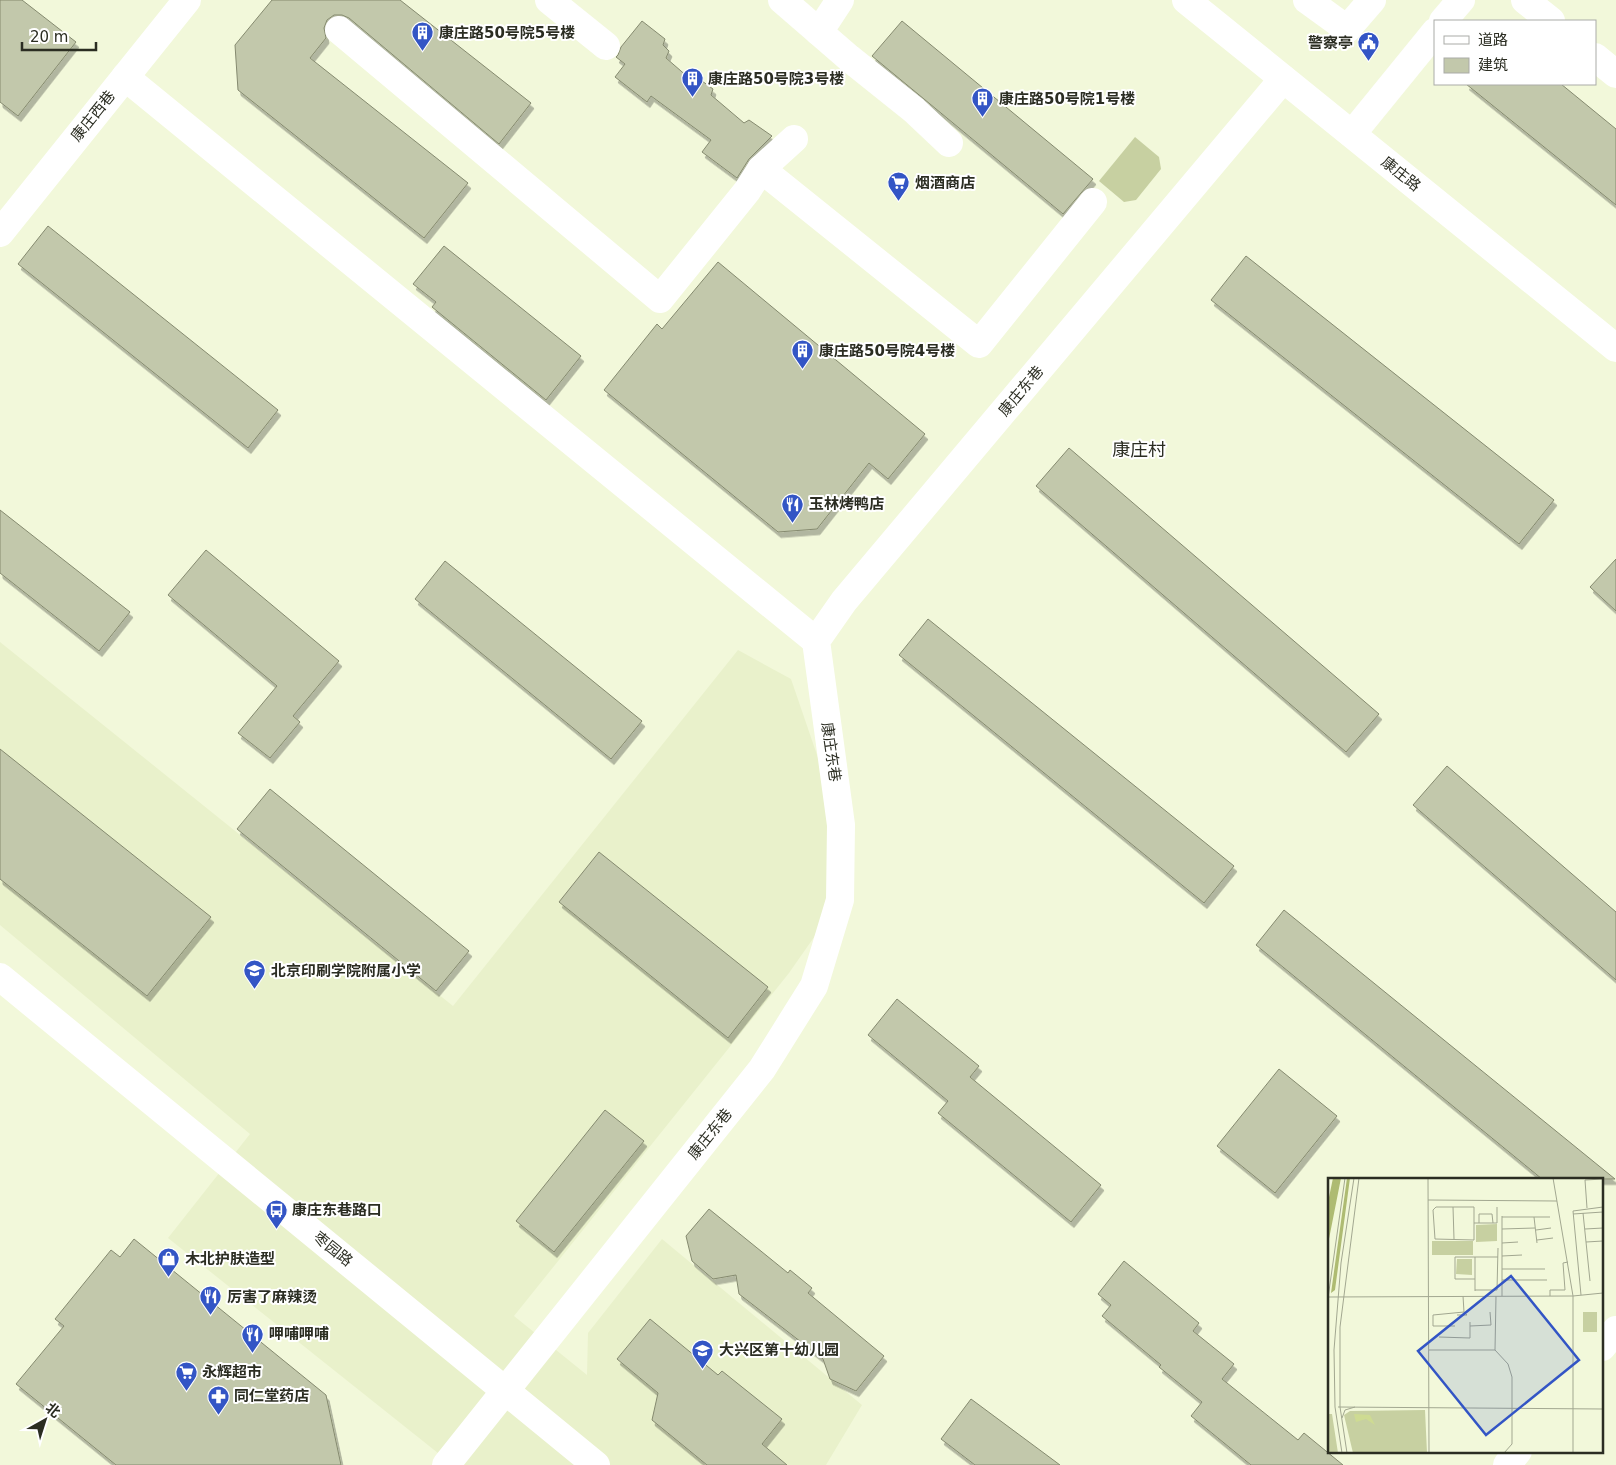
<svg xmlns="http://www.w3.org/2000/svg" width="1616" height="1465" font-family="'DejaVu Sans','Noto Sans SC',sans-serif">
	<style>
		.built { fill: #e9f1cb }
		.green { fill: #c7d0a1 }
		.building { fill: #c2c8ab; stroke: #858a6f; filter: url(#shadow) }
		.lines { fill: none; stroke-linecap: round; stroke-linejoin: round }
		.minor { stroke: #fff; stroke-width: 28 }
		.tertiary { stroke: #fff; stroke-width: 28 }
		.labels { text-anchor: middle; stroke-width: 4; stroke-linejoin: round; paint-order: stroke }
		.poi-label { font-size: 15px; font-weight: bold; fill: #2b2d22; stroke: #fff; text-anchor: start }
		.street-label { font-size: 15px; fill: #2b2d22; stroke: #fff }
		.quarter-label { font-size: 18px; fill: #2b2d22; stroke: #fff }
		.inset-road { fill: none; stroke: #a2a790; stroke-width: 1 }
		.view { fill: #3355c5; fill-opacity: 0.15; stroke: #3355c5; stroke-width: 2.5 }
		.inset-edge { fill: none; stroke: #2b2d22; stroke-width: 2.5 }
	</style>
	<defs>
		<filter id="shadow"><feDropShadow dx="3" dy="5.5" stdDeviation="0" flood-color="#0004"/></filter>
	</defs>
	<rect width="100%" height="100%" fill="#f2f8da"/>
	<path class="built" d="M0,642L453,1006L738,650L791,679L841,825L840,900L789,973L514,1316L587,1375L588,1333L662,1239L862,1405L826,1465H453L168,1238L250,1134L0,925Z"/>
	<path class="green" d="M1135,137L1159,157L1161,169L1136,200L1124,202L1099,181Z"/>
	<g class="building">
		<path d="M0,0H22L76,42L18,116L0,102Z"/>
		<path d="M272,0H400L531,103L499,144L349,18L342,15H334L327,20L324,28L326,38L310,58L468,183L424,238L238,90L235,45Z"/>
		<path d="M642,21L665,39L663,45L669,51L666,58L696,84L702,81L713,89L711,95L744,123L749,120L772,136L749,159L737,178L702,152L711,140L651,96L647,102L615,77L625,64L616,57L618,55L621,47Z"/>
		<path d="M902,21L1093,179L1063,214L872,56Z"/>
		<path d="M1466,84H1561L1616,129V205Z"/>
		<path d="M48,226L278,410L248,448L18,264Z"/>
		<path d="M444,246L581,356L546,400L432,307L436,302L413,284Z"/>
		<path d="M1246,256L1554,500L1519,544L1211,300Z"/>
		<path d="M718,262L925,434L888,479L869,463L817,529L778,532L604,390L657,324L662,329Z"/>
		<path d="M1069,448L1379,714L1346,752L1036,486Z"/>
		<path d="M0,510L130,612L99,651L0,573Z"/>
		<path d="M206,550L339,661L293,716L300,722L270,758L238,733L277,686L168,595Z"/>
		<path d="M1616,559V611L1590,587Z"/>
		<path d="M445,561L642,721L611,759L415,599Z"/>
		<path d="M928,619L1234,866L1204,903L899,655Z"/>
		<path d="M0,749L211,917L147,996L0,879Z"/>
		<path d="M1447,766L1616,912V980L1413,805Z"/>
		<path d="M270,789L469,951L436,991L237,829Z"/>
		<path d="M599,852L768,987L728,1038L559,902Z"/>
		<path d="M1284,910L1615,1179H1542L1256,945Z"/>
		<path d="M897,999L979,1066L970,1077L1101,1185L1071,1222L938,1113L948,1101L868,1035Z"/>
		<path d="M1279,1069L1337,1116L1275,1193L1217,1146Z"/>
		<path d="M605,1110L644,1141L554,1252L516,1221Z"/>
		<path d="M709,1209L788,1273L790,1270L812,1288L808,1293L884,1356L856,1391L830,1379L823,1359L739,1294L736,1275L713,1279L692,1261L686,1236Z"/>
		<path d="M134,1239L326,1395L341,1465H116L16,1384L64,1326L55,1319L111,1250L120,1257Z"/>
		<path d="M1124,1261L1199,1323L1193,1331L1234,1364L1222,1379L1298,1440L1304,1433L1343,1465H1251L1191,1416L1202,1402L1159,1367L1161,1365L1102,1316L1111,1305L1098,1294Z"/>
		<path d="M650,1319L718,1375L722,1371L782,1419L762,1444L787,1465H707L652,1420L658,1393L617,1359Z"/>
		<path d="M971,1399L1060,1465H975L941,1439Z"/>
	</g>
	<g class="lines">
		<g class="minor">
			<path d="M549,0L606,46"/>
			<path d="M782,0L819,32L840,0"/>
			<path d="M1307,0L1347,29L1372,0"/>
			<path d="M1525,0L1551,21"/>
			<path d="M1443,21L1461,0"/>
			<path d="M339,30L660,299L747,191L761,169L794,139"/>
			<path d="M819,32L849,58L914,110L949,143"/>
			<path d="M1595,57L1616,74"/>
			<path d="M125,77L816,641"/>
			<path d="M1352,134L1435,32"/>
			<path d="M761,169L979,344L1093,202"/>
			<path d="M0,233L187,0"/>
			<path d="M446,1465L762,1069L814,986L840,900L841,825L816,641L844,601L1283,79"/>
		</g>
		<g class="tertiary">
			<path d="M1186,0L1616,348"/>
			<path d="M0,977L596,1465"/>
			<path d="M1602,1347L1616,1330"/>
			<path d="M1507,1465L1518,1451"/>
		</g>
	</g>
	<defs>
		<symbol id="building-pin" viewBox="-11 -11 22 30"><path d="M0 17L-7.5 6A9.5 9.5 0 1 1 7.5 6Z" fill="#3355c5" stroke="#fff"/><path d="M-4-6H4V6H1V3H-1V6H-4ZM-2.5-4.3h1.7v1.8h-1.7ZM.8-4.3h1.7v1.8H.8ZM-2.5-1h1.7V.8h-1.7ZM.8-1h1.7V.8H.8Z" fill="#fff"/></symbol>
		<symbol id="civic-pin" viewBox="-11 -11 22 30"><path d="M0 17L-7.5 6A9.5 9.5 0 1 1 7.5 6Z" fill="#3355c5" stroke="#fff"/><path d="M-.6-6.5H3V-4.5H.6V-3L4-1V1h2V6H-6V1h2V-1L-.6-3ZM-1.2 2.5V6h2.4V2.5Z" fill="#fff"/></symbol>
		<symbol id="supermarket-pin" viewBox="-11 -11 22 30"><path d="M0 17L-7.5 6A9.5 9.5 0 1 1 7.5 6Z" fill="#3355c5" stroke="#fff"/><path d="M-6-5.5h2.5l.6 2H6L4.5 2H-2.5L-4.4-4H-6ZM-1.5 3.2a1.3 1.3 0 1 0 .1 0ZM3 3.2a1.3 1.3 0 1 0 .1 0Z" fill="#fff"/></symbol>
		<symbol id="restaurant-pin" viewBox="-11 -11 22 30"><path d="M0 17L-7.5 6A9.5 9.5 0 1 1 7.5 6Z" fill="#3355c5" stroke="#fff"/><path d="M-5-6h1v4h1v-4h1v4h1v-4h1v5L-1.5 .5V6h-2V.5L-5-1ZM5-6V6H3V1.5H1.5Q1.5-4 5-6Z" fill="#fff"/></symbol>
		<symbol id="school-pin" viewBox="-11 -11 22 30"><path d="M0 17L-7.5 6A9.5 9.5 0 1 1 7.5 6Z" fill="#3355c5" stroke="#fff"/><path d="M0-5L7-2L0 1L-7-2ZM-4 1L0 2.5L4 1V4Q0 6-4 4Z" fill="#fff"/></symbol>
		<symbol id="bus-pin" viewBox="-11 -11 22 30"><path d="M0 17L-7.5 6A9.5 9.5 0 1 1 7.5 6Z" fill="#3355c5" stroke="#fff"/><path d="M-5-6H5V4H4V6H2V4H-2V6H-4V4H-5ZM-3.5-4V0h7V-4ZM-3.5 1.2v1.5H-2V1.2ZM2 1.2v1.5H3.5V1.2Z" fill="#fff"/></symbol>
		<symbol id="shop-pin" viewBox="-11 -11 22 30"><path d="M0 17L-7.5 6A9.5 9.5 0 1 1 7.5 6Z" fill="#3355c5" stroke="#fff"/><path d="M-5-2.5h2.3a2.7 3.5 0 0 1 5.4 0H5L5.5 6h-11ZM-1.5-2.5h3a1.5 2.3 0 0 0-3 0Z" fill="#fff"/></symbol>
		<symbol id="pharmacy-pin" viewBox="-11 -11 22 30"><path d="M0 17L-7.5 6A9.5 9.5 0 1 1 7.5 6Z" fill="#3355c5" stroke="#fff"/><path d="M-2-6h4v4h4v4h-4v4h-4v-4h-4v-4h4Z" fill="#fff"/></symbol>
	</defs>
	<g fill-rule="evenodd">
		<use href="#building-pin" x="410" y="20" width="25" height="34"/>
		<use href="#civic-pin" x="1356" y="30" width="25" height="34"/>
		<use href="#building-pin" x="680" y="66" width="25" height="34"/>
		<use href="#building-pin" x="970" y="86" width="25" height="34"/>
		<use href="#supermarket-pin" x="886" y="170" width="25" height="34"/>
		<use href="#building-pin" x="790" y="338" width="25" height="34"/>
		<use href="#restaurant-pin" x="780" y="492" width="25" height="34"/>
		<use href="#school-pin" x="242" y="958" width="25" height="34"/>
		<use href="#bus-pin" x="264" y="1198" width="25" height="34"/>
		<use href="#shop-pin" x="156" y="1246" width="25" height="34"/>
		<use href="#restaurant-pin" x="198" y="1284" width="25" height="34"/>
		<use href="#restaurant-pin" x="240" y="1322" width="25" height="34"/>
		<use href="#school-pin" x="690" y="1338" width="25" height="34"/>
		<use href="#supermarket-pin" x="174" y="1360" width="25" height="34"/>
		<use href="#pharmacy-pin" x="206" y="1384" width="25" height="34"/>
	</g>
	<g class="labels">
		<g class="poi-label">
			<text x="439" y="38">康庄路50号院5号楼</text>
			<text x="1353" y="48" text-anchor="end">警察亭</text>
			<text x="708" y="84">康庄路50号院3号楼</text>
			<text x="999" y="104">康庄路50号院1号楼</text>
			<text x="915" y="188">烟酒商店</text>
			<text x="819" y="356">康庄路50号院4号楼</text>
			<text x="809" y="509">玉林烤鸭店</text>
			<text x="271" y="976">北京印刷学院附属小学</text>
			<text x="292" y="1215">康庄东巷路口</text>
			<text x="185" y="1264">木北护肤造型</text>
			<text x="227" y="1302">厉害了麻辣烫</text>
			<text x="269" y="1339">呷哺呷哺</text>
			<text x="719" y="1355">大兴区第十幼儿园</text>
			<text x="202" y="1377">永辉超市</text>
			<text x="234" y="1401">同仁堂药店</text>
		</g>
		<g class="street-label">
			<text transform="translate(93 116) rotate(-51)" y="5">康庄西巷</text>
			<text transform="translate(1401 174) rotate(39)" y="5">康庄路</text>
			<text transform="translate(1021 391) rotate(-50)" y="5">康庄东巷</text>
			<text transform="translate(831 752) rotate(82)" y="5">康庄东巷</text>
			<text transform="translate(710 1134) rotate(-51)" y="5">康庄东巷</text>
			<text transform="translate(333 1249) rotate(39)" y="5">枣园路</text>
		</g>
		<g class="quarter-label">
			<text x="1139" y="456">康庄村</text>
		</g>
	</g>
	<g transform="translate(1328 1178)">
		<rect width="275" height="275" fill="#f2f8da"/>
		<path d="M169,46V63L148,64V47ZM104,63H145V77H104ZM129,81H144V97L128,96ZM255,134H269V154H255ZM97,232L99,275H25L16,237L22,233ZM0,236H4L10,275H1Z" fill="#c7d0a1"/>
		<path d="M5,0H13L0,66V24ZM19,0H22L7,112L3,115Z" fill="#aebb72"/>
		<path d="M26,236L42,237L47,247L38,241L28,244Z" fill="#cedb92"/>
		<path class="inset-road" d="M100,0L101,275M225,0L245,118V275M100,22L229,23M108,29H146V62L107,61L105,32ZM125,29L126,61M259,30L257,2L275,1M255,35L258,64L275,63M245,36L275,34M174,39H222M206,39L209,65M146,45H169V29M151,45V36H164L165,45M174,51L207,50M257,51L275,50M208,52L223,50M209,62L225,60M258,64L262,103M174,65L190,64M174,78L194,77M147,79V113M174,91H217M147,101H127V79H170M174,102H219M147,112H169L170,70M253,117L245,33L275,29M168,118L167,172L180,186L184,199V266L176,275M174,118V38M222,118V112H237L235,85L240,84M0,119L245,118L275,115M0,120L17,0M129,137H139L136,134L135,118M127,148H105V137L136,134M142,148L163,147L162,134M111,159L142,160V144M101,172H167M10,229L275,231M14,240L17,232L27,229M14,275L7,229L6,172L13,85L26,0M19,275L12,229V149L31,0"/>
		<path class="view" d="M183,98L251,182L158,257L90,173Z"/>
		<rect width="275" height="275" class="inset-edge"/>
	</g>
	<rect x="1434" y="20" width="162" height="65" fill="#ffffff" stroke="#aaaba7"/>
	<rect x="1444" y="36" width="25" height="8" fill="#ffffff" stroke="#aaaba7"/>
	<text x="1478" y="45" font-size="15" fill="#2b2d22">道路</text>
	<rect x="1444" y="58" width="25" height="15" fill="#c2c8ab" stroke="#aaaba7"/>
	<text x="1478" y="70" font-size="15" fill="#2b2d22">建筑</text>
	<g transform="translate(45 1420) rotate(39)" stroke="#ffffff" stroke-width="4" paint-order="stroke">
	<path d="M0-4L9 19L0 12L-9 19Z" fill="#2b2d22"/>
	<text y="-8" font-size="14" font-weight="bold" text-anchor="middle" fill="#2b2d22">北</text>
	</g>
	<path d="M22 42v8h74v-8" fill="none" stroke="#2b2d22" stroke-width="2.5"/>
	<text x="30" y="42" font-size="15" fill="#2b2d22" stroke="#ffffff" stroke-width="4" paint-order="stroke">20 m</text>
</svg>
